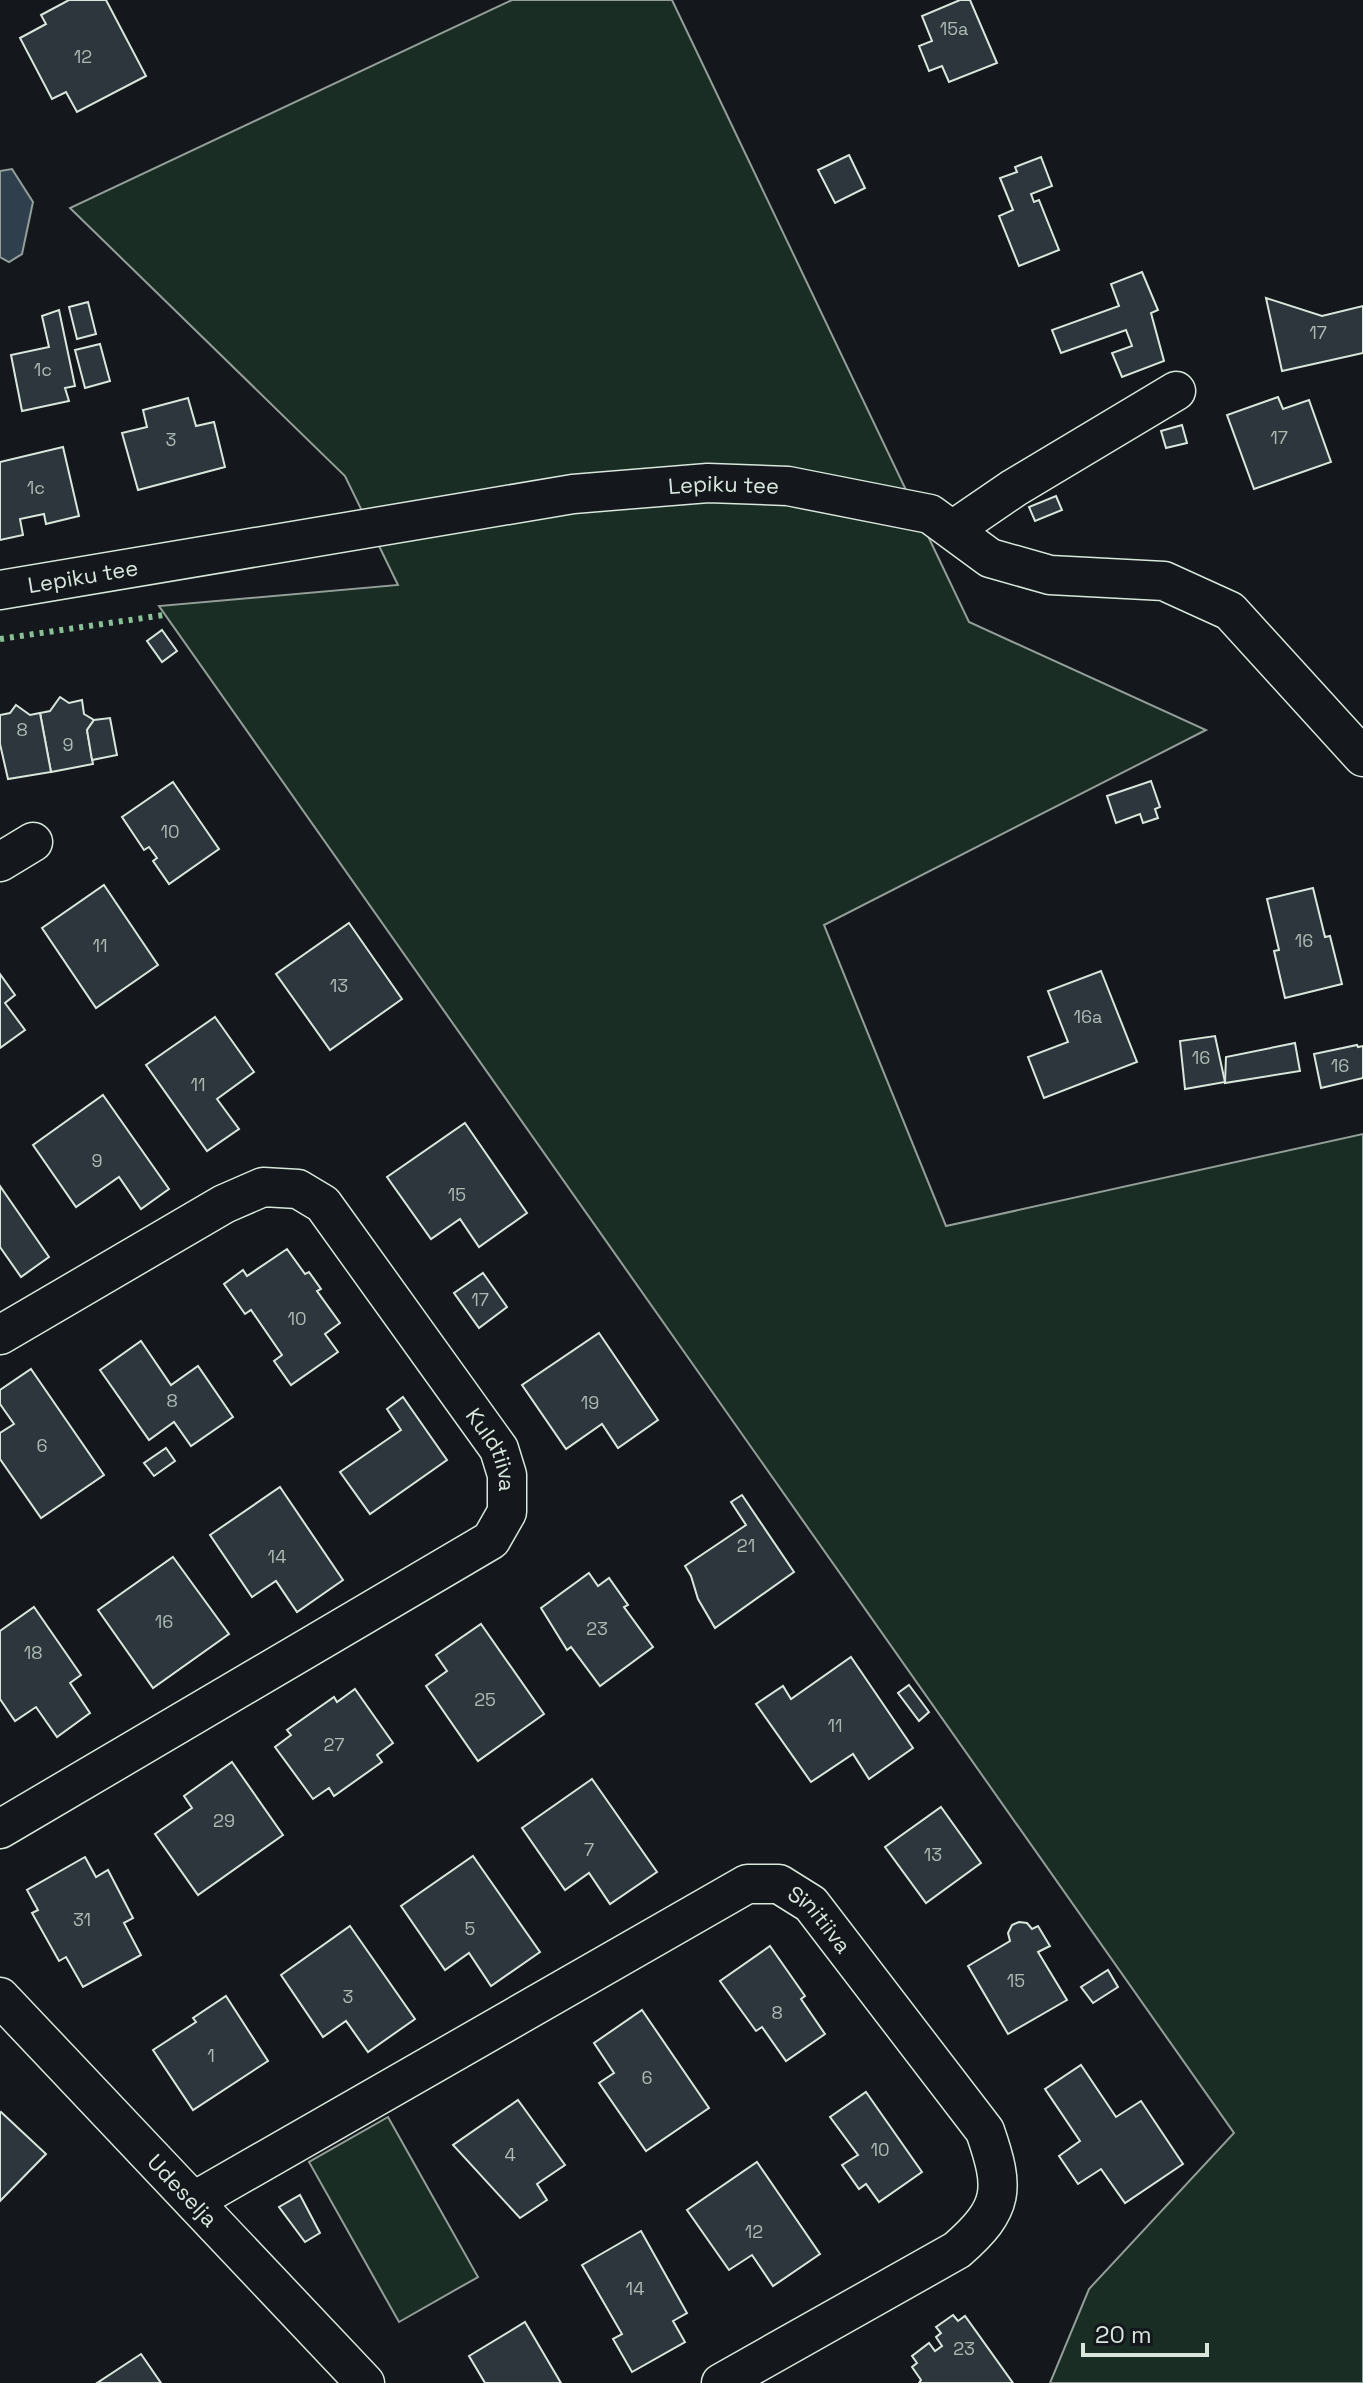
<svg xmlns="http://www.w3.org/2000/svg" width="1363" height="2383" font-family="'Space Grotesk',sans-serif">
	<style>
		.green { fill: #1a2d24; stroke: #939e99; stroke-width: 2 }
		.water { fill: #2f3f4d; stroke: #939e99; stroke-width: 2 }
		.building { fill: #2c363c; stroke: #d8e6dc; stroke-width: 2 }
		.lines { fill: none; stroke-linecap: round; stroke-linejoin: round }
		.street-casing { stroke: #d8e6dc; stroke-width: 41 }
		.street { stroke: #14181c; stroke-width: 38 }
		.hedge { stroke: #8ac095; stroke-width: 6; stroke-dasharray: 4 6; stroke-linecap: butt }
		.labels { text-anchor: middle; stroke-width: 6; stroke-linejoin: round; paint-order: stroke }
		.number-label { font-size: 18px; fill: #adbab4 }
		.street-label { font-size: 22px; fill: #d8e6dc; stroke: #14181c }
	</style>
	<rect width="100%" height="100%" fill="#14181c"/>
	<g class="green">
		<path d="M512,0H672L969,622L1206,730L824,925L946,1226L1363,1134V2383H1050L1089,2289L1234,2133L159,606L398,585L345,476L70,208Z"/>
		<path d="M388,2117L478,2277L399,2322L309,2162Z"/>
	</g>
	<path class="water" d="M12,169L33,202L22,254L9,262L0,257V171Z"/>
	<g class="building">
		<path d="M69,0H106L146,76L77,112L66,92L52,99L20,38L46,24L41,15Z"/>
		<path d="M960,0H970L997,63L949,82L942,66L929,71L919,46L932,41L922,16Z"/>
		<path d="M849,155L865,188L835,203L818,170Z"/>
		<path d="M1041,157L1052,186L1031,194L1034,202L1039,200L1059,250L1019,266L999,216L1013,210L1000,178L1017,172L1015,167Z"/>
		<path d="M1142,272L1158,310L1151,313L1164,361L1122,377L1112,353L1132,346L1126,330L1061,353L1052,330L1119,306L1111,284Z"/>
		<path d="M1266,298L1322,316L1363,306V353L1282,371Z"/>
		<path d="M88,302L96,334L77,339L69,307Z"/>
		<path d="M59,310L75,386L65,388L69,401L22,411L11,355L49,347L42,316Z"/>
		<path d="M100,344L110,381L85,388L75,350Z"/>
		<path d="M1278,397L1283,409L1309,400L1331,462L1254,489L1227,415Z"/>
		<path d="M188,398L196,426L214,422L225,467L138,490L122,433L147,427L143,410Z"/>
		<path d="M1182,425L1187,443L1166,448L1161,431Z"/>
		<path d="M63,447L79,516L46,524L44,514L20,519L23,535L0,540V462Z"/>
		<path d="M1056,496L1062,510L1035,521L1029,507Z"/>
		<path d="M162,630L177,651L162,662L147,641Z"/>
		<path d="M60,697L69,703L82,700L84,714L94,720L87,730L93,764L51,772L40,713L50,711Z"/>
		<path d="M16,705L30,715L40,713L51,772L8,779L0,744V715L10,713Z"/>
		<path d="M110,718L117,755L92,760L87,730L94,720Z"/>
		<path d="M1151,781L1160,807L1155,809L1158,818L1143,823L1140,814L1116,823L1107,796Z"/>
		<path d="M173,782L219,849L169,884L153,861L157,858L149,847L144,850L122,817Z"/>
		<path d="M104,885L158,965L96,1008L42,928Z"/>
		<path d="M1313,888L1325,937L1330,936L1342,984L1285,998L1274,951L1279,950L1267,899Z"/>
		<path d="M349,923L402,999L330,1050L276,974Z"/>
		<path d="M1101,971L1137,1062L1044,1098L1028,1057L1068,1042L1048,991Z"/>
		<path d="M0,974L15,995L5,1003L25,1030L0,1048Z"/>
		<path d="M215,1017L254,1072L217,1099L239,1129L207,1151L146,1065Z"/>
		<path d="M1215,1036L1225,1082L1185,1089L1180,1041Z"/>
		<path d="M1295,1043L1300,1071L1225,1083L1226,1057Z"/>
		<path d="M1357,1045L1358,1047L1363,1046V1078L1321,1088L1314,1054Z"/>
		<path d="M103,1095L169,1189L141,1209L119,1177L76,1207L33,1145Z"/>
		<path d="M465,1123L527,1213L479,1247L460,1219L431,1239L387,1177Z"/>
		<path d="M0,1186L49,1257L21,1277L0,1247Z"/>
		<path d="M287,1249L305,1274L309,1272L321,1289L317,1291L340,1323L325,1334L338,1352L291,1385L274,1361L282,1355L251,1310L245,1314L224,1284L243,1270L247,1276Z"/>
		<path d="M483,1273L507,1307L479,1328L454,1293Z"/>
		<path d="M599,1333L658,1420L618,1448L602,1424L566,1449L522,1385Z"/>
		<path d="M141,1341L171,1385L198,1366L233,1417L191,1446L174,1422L149,1440L100,1370Z"/>
		<path d="M31,1369L104,1475L41,1518L0,1459V1433L14,1424L0,1404V1390Z"/>
		<path d="M403,1397L447,1460L370,1514L340,1472L401,1430L387,1409Z"/>
		<path d="M166,1448L175,1461L154,1476L144,1463Z"/>
		<path d="M280,1487L343,1580L297,1612L276,1581L252,1597L210,1535Z"/>
		<path d="M742,1495L794,1572L715,1628L698,1599L691,1576L685,1566L746,1525L731,1502Z"/>
		<path d="M173,1557L229,1634L153,1688L98,1610Z"/>
		<path d="M589,1573L598,1586L609,1578L628,1605L624,1607L653,1647L600,1686L571,1647L567,1650L541,1608Z"/>
		<path d="M34,1607L81,1675L70,1683L90,1713L57,1737L36,1707L15,1721L0,1699V1631Z"/>
		<path d="M481,1624L544,1714L478,1761L426,1686L447,1671L436,1655Z"/>
		<path d="M851,1657L913,1748L869,1779L853,1754L811,1782L756,1704L783,1686L791,1699Z"/>
		<path d="M909,1685L929,1712L919,1721L898,1693Z"/>
		<path d="M355,1689L393,1743L377,1755L382,1762L334,1796L329,1788L313,1799L275,1747L291,1735L287,1730L334,1697L337,1702Z"/>
		<path d="M232,1762L283,1835L198,1895L155,1834L192,1808L184,1796Z"/>
		<path d="M592,1779L657,1872L610,1904L589,1873L565,1890L522,1828Z"/>
		<path d="M941,1807L981,1863L926,1903L885,1847Z"/>
		<path d="M473,1856L540,1952L491,1986L469,1953L445,1970L401,1906Z"/>
		<path d="M85,1857L96,1877L108,1870L133,1918L124,1923L141,1955L83,1987L66,1957L59,1961L32,1913L38,1910L27,1890Z"/>
		<path d="M1019,1922L1027,1923L1032,1929L1038,1926L1050,1946L1038,1952L1067,2000L1008,2034L968,1966L1010,1941L1008,1933L1012,1925Z"/>
		<path d="M350,1926L415,2019L368,2052L346,2021L323,2037L281,1975Z"/>
		<path d="M770,1946L805,1996L801,1999L825,2034L786,2061L762,2027L756,2031L720,1981Z"/>
		<path d="M1108,1970L1118,1987L1093,2003L1081,1987Z"/>
		<path d="M226,1996L268,2061L193,2110L153,2050L196,2022L193,2018Z"/>
		<path d="M642,2010L709,2108L646,2151L599,2083L614,2073L594,2043Z"/>
		<path d="M1081,2065L1116,2117L1141,2101L1183,2164L1125,2203L1101,2169L1078,2184L1059,2156L1080,2141L1045,2089Z"/>
		<path d="M866,2092L922,2172L879,2202L866,2184L859,2189L842,2165L858,2155L830,2117Z"/>
		<path d="M518,2100L565,2165L537,2184L547,2200L520,2218L453,2145Z"/>
		<path d="M1,2112L46,2154L0,2201V2113Z"/>
		<path d="M757,2162L820,2254L773,2286L752,2255L729,2270L687,2210Z"/>
		<path d="M300,2195L320,2233L305,2242L279,2207Z"/>
		<path d="M641,2231L687,2313L673,2321L685,2342L632,2372L613,2339L622,2334L582,2265Z"/>
		<path d="M953,2315L958,2321L965,2316L1013,2383H919L921,2380L912,2367L917,2363L912,2356L929,2343L935,2351L942,2346L936,2337L941,2333L936,2327Z"/>
		<path d="M525,2322L561,2383H485L469,2356Z"/>
		<path d="M141,2354L161,2383H97Z"/>
	</g>
	<g class="lines">
		<defs>
			<g id="street">
				<path d="M954,529L1014,488L1176,391"/>
				<path id="s1" d="M0,590L573,494L708,483L788,486L930,514L990,558L1050,575L1164,581L1230,611L1363,757"/>
				<path d="M0,862L33,842"/>
				<path id="s2" d="M0,1335L224,1204L263,1187L298,1189L323,1204L499,1449L507,1475V1512L491,1540L0,1829"/>
				<path id="s3" d="M0,1997L365,2383"/>
				<path id="s4" d="M194,2201L747,1884H779L811,1904L985,2131C1005,2189 1005,2208 957,2250L721,2383"/>
			</g>
		</defs>
		<use href="#street" class="street-casing"/>
		<use href="#street" class="street"/>
		<path class="hedge" d="M0,639L164,615"/>
	</g>
	<g class="labels">
		<g class="number-label">
			<text x="954" y="35">15a</text>
			<text x="83" y="63">12</text>
			<text x="1318" y="339">17</text>
			<text x="43" y="376">1c</text>
			<text x="1279" y="444">17</text>
			<text x="171" y="446">3</text>
			<text x="36" y="494">1c</text>
			<text x="22" y="736">8</text>
			<text x="68" y="751">9</text>
			<text x="170" y="838">10</text>
			<text x="1304" y="947">16</text>
			<text x="100" y="952">11</text>
			<text x="339" y="992">13</text>
			<text x="1088" y="1023">16a</text>
			<text x="1201" y="1064">16</text>
			<text x="1340" y="1072">16</text>
			<text x="198" y="1091">11</text>
			<text x="97" y="1167">9</text>
			<text x="457" y="1201">15</text>
			<text x="480" y="1306">17</text>
			<text x="297" y="1325">10</text>
			<text x="172" y="1407">8</text>
			<text x="590" y="1409">19</text>
			<text x="42" y="1452">6</text>
			<text x="746" y="1552">21</text>
			<text x="277" y="1563">14</text>
			<text x="164" y="1628">16</text>
			<text x="597" y="1635">23</text>
			<text x="33" y="1659">18</text>
			<text x="485" y="1706">25</text>
			<text x="835" y="1732">11</text>
			<text x="334" y="1751">27</text>
			<text x="224" y="1827">29</text>
			<text x="589" y="1856">7</text>
			<text x="933" y="1861">13</text>
			<text x="82" y="1926">31</text>
			<text x="470" y="1935">5</text>
			<text x="1016" y="1987">15</text>
			<text x="348" y="2003">3</text>
			<text x="777" y="2019">8</text>
			<text x="211" y="2062">1</text>
			<text x="647" y="2084">6</text>
			<text x="880" y="2156">10</text>
			<text x="510" y="2161">4</text>
			<text x="754" y="2238">12</text>
			<text x="635" y="2295">14</text>
			<text x="964" y="2355">23</text>
		</g>
		<g class="street-label">
			<text dy="8" stroke="none"><textPath href="#s1" startOffset="732">Lepiku tee</textPath></text>
			<text dy="8" stroke="none"><textPath href="#s1" startOffset="84">Lepiku tee</textPath></text>
			<text dy="8" stroke="none"><textPath href="#s2" startOffset="666">Kuldtiiva</textPath></text>
			<text dy="8" stroke="none"><textPath href="#s4" startOffset="724">Sinitiiva</textPath></text>
			<text dy="8" stroke="none"><textPath href="#s3" startOffset="266">Udeselja</textPath></text>
		</g>
	</g>
	<path d="M1083 2343v12h124v-12" fill="none" stroke="#d8e6dc" stroke-width="4"/>
	<text x="1095" y="2343" font-size="24" fill="#d8e6dc" stroke="#14181c" stroke-width="6" paint-order="stroke">20 m</text>
</svg>
